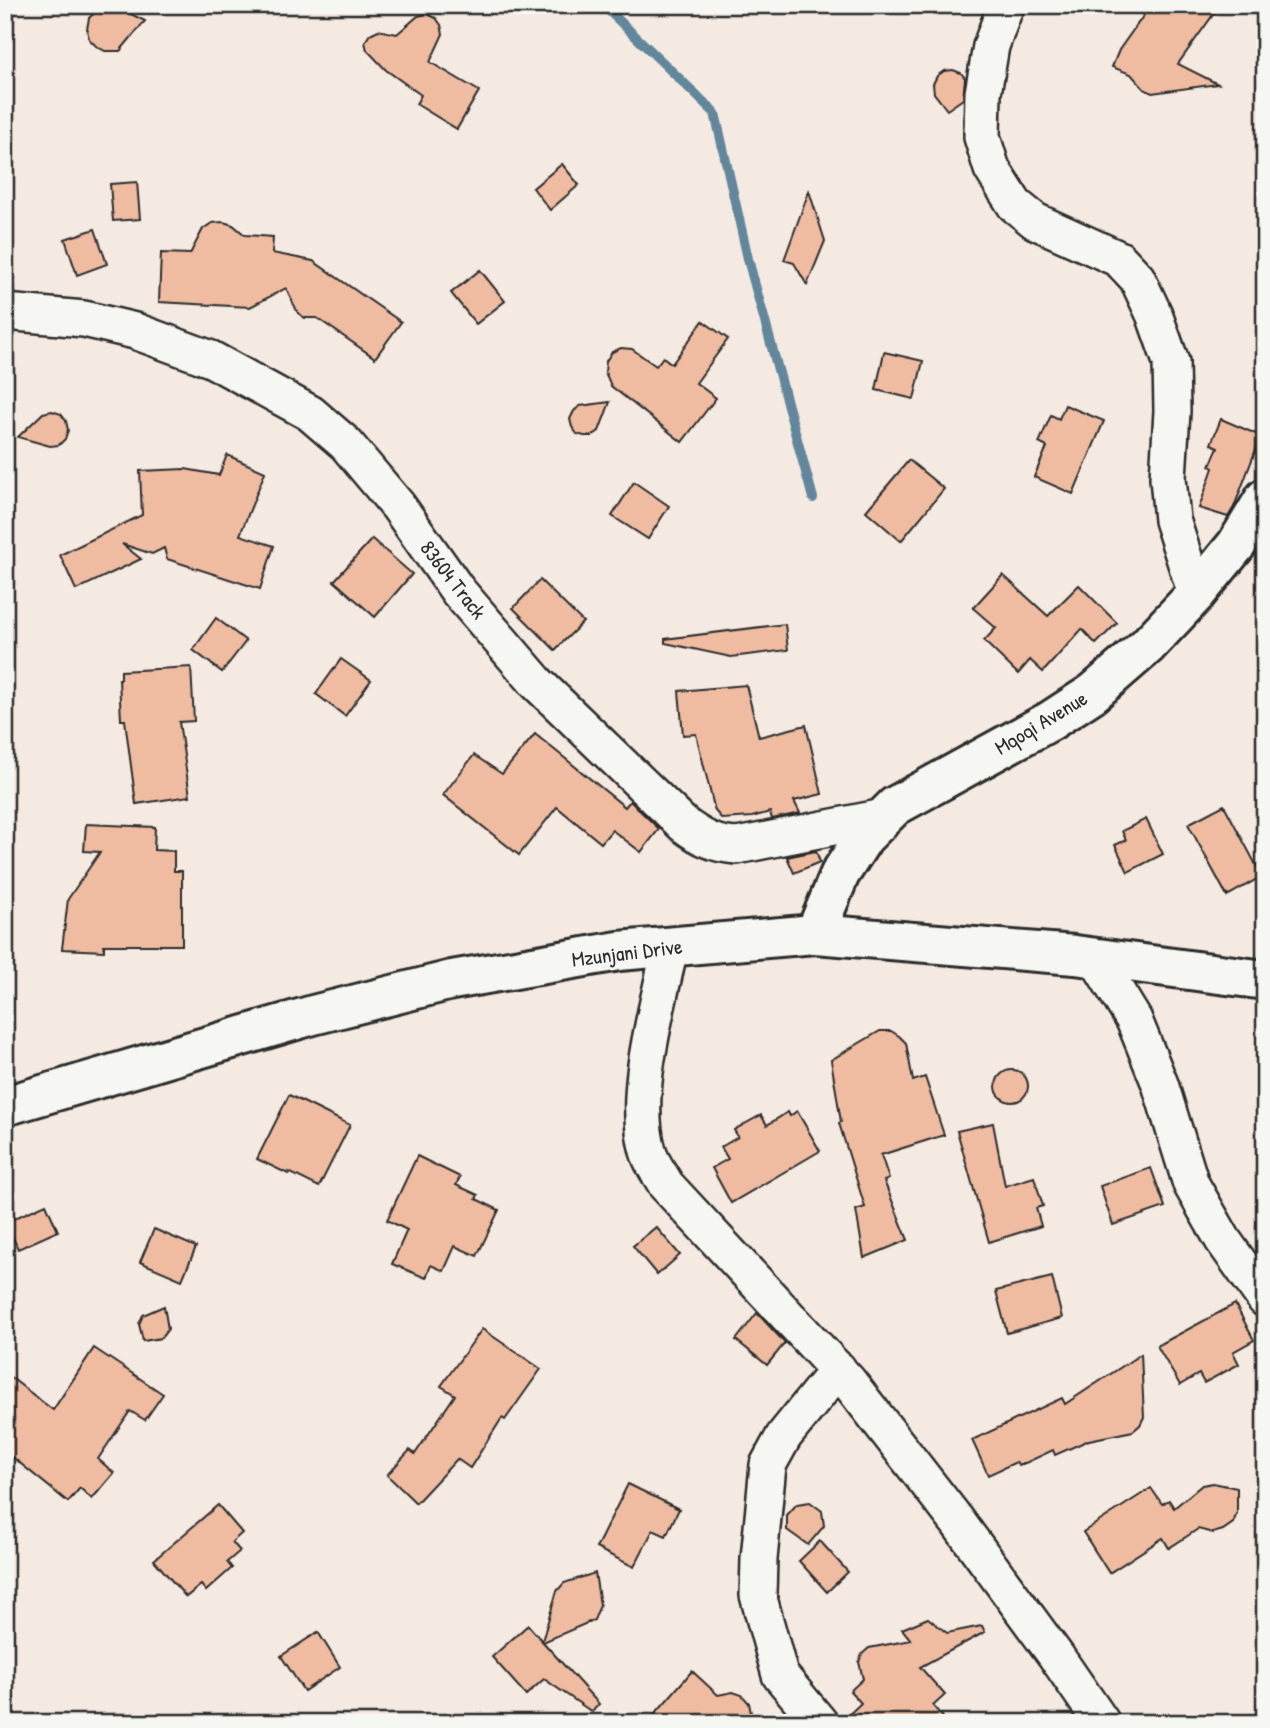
<svg xmlns="http://www.w3.org/2000/svg" width="1270" height="1728" font-family="'Patrick Hand',sans-serif">
	<style>
		.lines { fill: none; stroke-linecap: round; stroke-linejoin: round }
		.stream { stroke: #62869b; stroke-width: 10 }
		.building { fill: #f0bca1; stroke: #2b2b2b; stroke-width: 2 }
		.minor-casing { stroke: #2b2b2b; stroke-width: 40 }
		.tertiary-casing { stroke: #2b2b2b; stroke-width: 44 }
		.secondary-casing { stroke: #2b2b2b; stroke-width: 44 }
		.minor { stroke: #f6f6f2; stroke-width: 35 }
		.tertiary { stroke: #f6f6f2; stroke-width: 38 }
		.secondary { stroke: #f6f6f2; stroke-width: 38 }
		.labels { text-anchor: middle; stroke-width: 5; stroke-linejoin: round; paint-order: stroke }
		.street-label { font-size: 21px; fill: #2b2b2b; stroke: #f6f6f2 }
	</style>
	<rect width="100%" height="100%" fill="#f5eae2"/>
	<filter id="ink" filterUnits="userSpaceOnUse"><feTurbulence type="fractalNoise" baseFrequency=".0143" numOctaves="2"/><feDisplacementMap in="SourceGraphic" scale="14" xChannelSelector="R" yChannelSelector="G"/><feConvolveMatrix kernelMatrix="1 2 1 2 8 2 1 2 1" color-interpolation-filters="sRGB"/></filter>
	<g filter="url(#ink)">
		<g class="lines">
			<path class="stream" d="M603,5L715,113L749,263L813,498"/>
		</g>
		<g class="building">
			<path d="M1151,5H1220L1178,64L1218,84L1152,93L1144,89L1131,74L1112,67L1119,50Z"/>
			<path d="M105,6H115L145,21L120,51H105L96,46L89,39L87,29L89,18L96,11Z"/>
			<path d="M427,14L436,18L441,25L443,34L430,62L479,91L457,129L416,104L421,95L386,70L367,50L365,42L370,34L378,30L397,34L418,16Z"/>
			<path d="M953,70L961,73L965,78L963,99L947,110L934,93L933,84L937,76L944,71Z"/>
			<path d="M562,164L579,185L550,210L533,188Z"/>
			<path d="M137,182L140,219L113,221L110,184Z"/>
			<path d="M809,191L825,241L807,285L794,263L784,260Z"/>
			<path d="M223,222L233,225L245,235L273,237L272,253L313,261L401,322L375,358L317,318H305L298,313L286,288L250,307L159,302L161,253L190,254L203,229L212,223Z"/>
			<path d="M95,229L107,264L77,275L65,239Z"/>
			<path d="M480,270L505,301L476,324L451,293Z"/>
			<path d="M703,321L728,339L696,383L716,398L682,442L611,386L605,372L606,361L612,352L621,348L632,349L656,366L663,357L672,364Z"/>
			<path d="M884,352L923,361L914,399L876,390Z"/>
			<path d="M610,402L599,431L592,436H584L577,434L572,427L570,419L574,411L580,406Z"/>
			<path d="M1065,405L1104,421L1073,494L1034,477L1047,447L1039,443L1051,415L1059,419Z"/>
			<path d="M52,411L61,414L66,421L68,430L65,439L59,445L50,446L18,437L43,413Z"/>
			<path d="M1221,419L1261,436L1234,507L1228,517L1199,508L1213,468L1210,466L1218,447L1211,444Z"/>
			<path d="M227,455L265,472L240,535L274,546L260,589L167,559L164,548L152,554L122,544L141,559L76,590L60,555L142,515L140,471L185,469L219,475Z"/>
			<path d="M909,460L944,489L901,541L866,511Z"/>
			<path d="M634,482L669,506L648,539L612,516Z"/>
			<path d="M372,539L412,574L375,617L334,581Z"/>
			<path d="M1003,575L1048,616L1079,585L1117,623L1096,644L1082,629L1043,672L1030,660L1018,674L984,641L996,628L973,608Z"/>
			<path d="M540,580L583,622L555,650L513,608Z"/>
			<path d="M216,618L246,641L222,672L193,650Z"/>
			<path d="M785,624L788,650L731,657L665,643V639Z"/>
			<path d="M341,659L371,680L345,716L316,694Z"/>
			<path d="M191,667L194,721L179,722L190,796L136,804L125,720H121L119,679H121V671Z"/>
			<path d="M746,685L759,737L806,725L822,794L794,801L800,813L772,819L770,812L752,817L722,819L715,811L696,734L683,735L679,691Z"/>
			<path d="M535,734L625,807L630,801L659,829L641,852L612,830L601,843L557,807L519,855L443,795L474,755L502,774Z"/>
			<path d="M1224,805L1262,876L1227,896L1188,824Z"/>
			<path d="M1146,819L1163,854L1128,872L1115,845L1126,840L1122,831Z"/>
			<path d="M86,824L155,827L154,850L174,851V871H182V945H104V951L62,949L68,899L100,852L84,851Z"/>
			<path d="M816,851L820,862L794,873L787,857Z"/>
			<path d="M880,1031H891L899,1036L906,1043L913,1081L925,1077L944,1135L881,1155L889,1179L884,1181L908,1240L864,1258L856,1210L865,1207L839,1123L841,1122L831,1060Z"/>
			<circle cx="1012" cy="1086" r="16"/>
			<path d="M289,1095L350,1125L319,1187L289,1172L288,1174L257,1159Z"/>
			<path d="M797,1111L820,1151L731,1203L712,1168L728,1159L721,1147L738,1137L734,1130L761,1115L767,1125L788,1112L790,1116Z"/>
			<path d="M993,1123L1005,1186L1034,1177L1043,1206L1036,1208L1041,1226L989,1242L957,1131Z"/>
			<path d="M417,1156L460,1177L456,1185L478,1195L476,1199L499,1210L477,1256L455,1246L444,1271L431,1265L426,1278L392,1264L407,1230L387,1220Z"/>
			<path d="M1151,1168L1165,1207L1113,1225L1100,1186Z"/>
			<path d="M46,1204L58,1231L18,1249L6,1222Z"/>
			<path d="M656,1227L680,1255L657,1275L633,1246Z"/>
			<path d="M154,1229L196,1247L182,1280L140,1262Z"/>
			<path d="M1052,1277L1062,1318L1007,1333L996,1291Z"/>
			<path d="M1235,1304L1254,1340L1233,1352L1239,1364L1204,1383L1199,1374L1180,1385L1157,1346Z"/>
			<path d="M164,1306L168,1329L161,1338L143,1341L139,1324L143,1315Z"/>
			<path d="M757,1313L785,1343L767,1365L736,1340Z"/>
			<path d="M482,1329L541,1369L505,1420L502,1418L470,1468L457,1459L416,1503L387,1475L410,1450L415,1454L455,1395L441,1386Z"/>
			<path d="M94,1348L163,1394L145,1420L130,1411L98,1459L114,1473L92,1499L80,1488L68,1502L5,1451V1373L53,1410Z"/>
			<path d="M1141,1354L1144,1417L1140,1425L1133,1431L1089,1440L1055,1455L1053,1450L1019,1466L1016,1462L988,1475L972,1440L1062,1398L1065,1404Z"/>
			<path d="M1213,1483L1237,1488V1513L1233,1523L1223,1530L1213,1533L1198,1529L1169,1548L1163,1538L1109,1573L1083,1532L1151,1488L1162,1504L1169,1500L1174,1508L1202,1485Z"/>
			<path d="M628,1484L679,1509L666,1536L653,1530L634,1567L596,1548Z"/>
			<path d="M810,1502L822,1511L824,1526L808,1545L787,1530V1515L797,1504Z"/>
			<path d="M218,1505L242,1533L232,1542L240,1551L227,1562L232,1568L206,1591L201,1585L186,1597L154,1560Z"/>
			<path d="M820,1541L848,1572L827,1592L799,1561Z"/>
			<path d="M595,1573L600,1605L594,1620L543,1642L599,1704L592,1712L544,1679L526,1695L492,1657L528,1625L542,1641L557,1591L564,1583Z"/>
			<path d="M928,1618L947,1633L982,1626L985,1632L920,1667L945,1695L933,1706L948,1723H840L861,1703L850,1691L863,1679L859,1662L862,1654L869,1648L911,1640L902,1629Z"/>
			<path d="M318,1632L340,1667L304,1691L281,1656Z"/>
			<path d="M692,1671L718,1695L733,1692L742,1695L749,1703L753,1723H647Z"/>
		</g>
		<g class="lines">
			<defs>
				<g id="minor">
					<path d="M1006,5L991,46L983,93L982,137L992,169L1015,205L1035,221L1119,259L1137,278L1154,314L1171,362L1172,411L1168,478L1172,520L1196,594"/>
					<path d="M5,312L84,319L135,331L211,359L310,413L346,444L398,506L458,591L537,683L683,824C700,837 715,845 737,846L884,817"/>
					<path d="M670,946C659,1005 631,1093 648,1151C651,1163 660,1174 666,1185L848,1381L957,1521L1056,1656L1102,1723"/>
					<path d="M1096,958L1134,1020L1160,1084L1191,1184L1223,1240L1265,1299"/>
					<path d="M820,1723L780,1675L758,1595L759,1559L768,1465L784,1436L838,1369"/>
				</g>
				<path id="tertiary" d="M815,934L840,874L864,837L895,806L1050,721L1093,693L1147,646L1196,594L1237,544L1265,498"/>
				<path id="secondary" d="M5,1106L313,1015L452,980L619,951L815,934L1075,955L1265,980"/>
			</defs>
			<use href="#minor" class="minor-casing"/>
			<use href="#tertiary" class="tertiary-casing"/>
			<use href="#secondary" class="secondary-casing"/>
			<use href="#minor" class="minor"/>
			<use href="#tertiary" class="tertiary"/>
			<use href="#secondary" class="secondary"/>
		</g>
	</g>
	<g class="labels">
		<g class="street-label">
			<text transform="translate(453 580) rotate(52)" y="7">83604 Track</text>
			<text transform="translate(1041 723) rotate(-31)" y="7">Mqoqi Avenue</text>
			<text transform="translate(627 953) rotate(-7)" y="7">Mzunjani Drive</text>
		</g>
	</g>
	<rect width="1270" height="1728" fill="none" stroke="#f6f6f2" stroke-width="28"/>
	<rect x="14" y="14" width="1242" height="1700" fill="none" stroke="#2b2b2b" stroke-width="2.5" filter="url(#ink)"/>
</svg>
